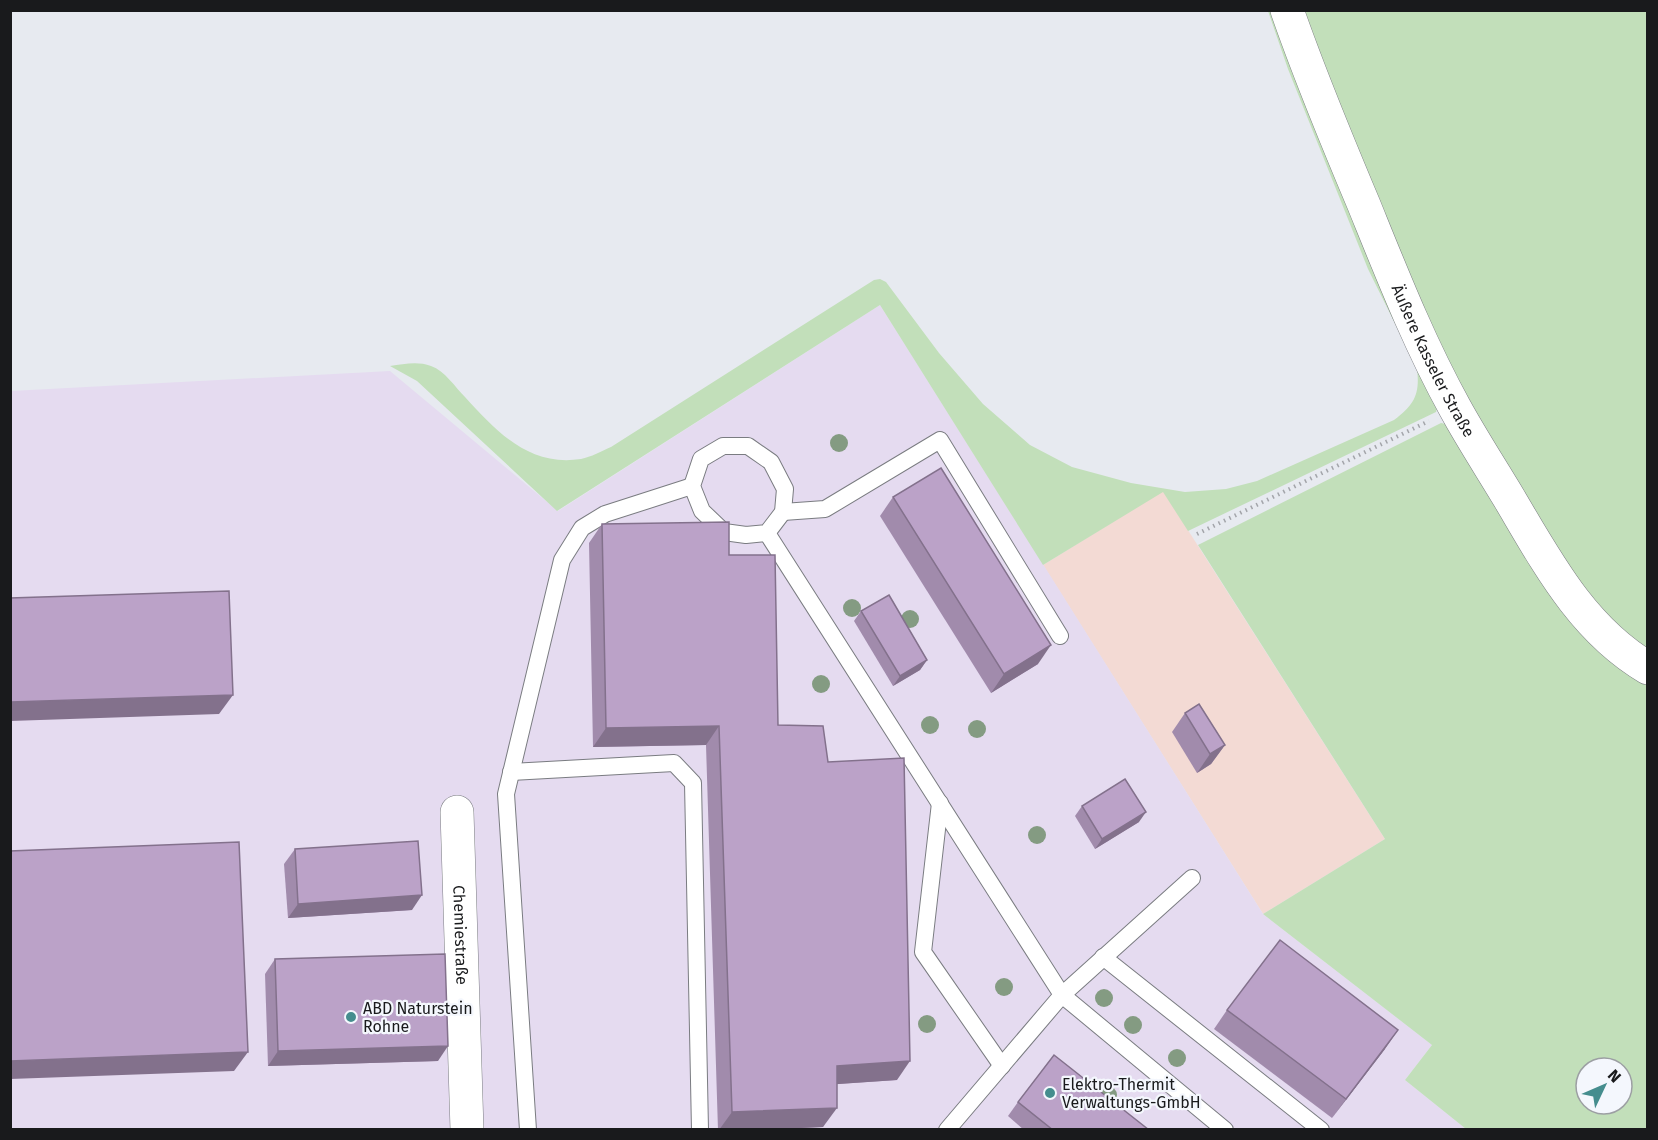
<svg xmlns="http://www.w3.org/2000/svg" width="1658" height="1140" font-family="'Fira Sans',sans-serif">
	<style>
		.commercial { fill: #f3dad4 }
		.industrial { fill: #e5dbf0 }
		.green { fill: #c2dfba; fill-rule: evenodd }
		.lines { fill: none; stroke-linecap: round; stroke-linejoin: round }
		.lane-casing { stroke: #7a7c81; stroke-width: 18 }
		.street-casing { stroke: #7a7c81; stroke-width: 34 }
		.path { stroke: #a3a5aa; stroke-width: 4; stroke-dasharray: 1.5 4.5; stroke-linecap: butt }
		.lane { stroke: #fff; stroke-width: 16 }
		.street { stroke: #fff; stroke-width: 33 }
		.tree { fill: #849b82 }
		.wall { fill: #a18bac }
		.shaded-wall { fill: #83718c }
		.building { fill: #bba2c8; stroke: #83718c; stroke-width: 1.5 }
		.poi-dot { fill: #458d8e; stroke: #f4f7fd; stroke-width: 2 }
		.labels { text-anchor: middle; stroke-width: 4.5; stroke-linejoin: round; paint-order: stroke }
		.street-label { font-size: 16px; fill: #191a1c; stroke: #f4f7fd }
		.poi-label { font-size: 16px; fill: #191a1c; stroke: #f4f7fd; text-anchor: start }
	</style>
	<rect width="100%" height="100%" fill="#e7eaf0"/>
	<path class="commercial" d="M1163,491L1385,839L1263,914L1043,565Z"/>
	<path class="industrial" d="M880,305L1263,914L1432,1045L1405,1080L1466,1129L11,1130V391L390,371L558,511Z"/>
	<g class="green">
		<path d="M1275,10L1439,401L1436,412L1188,531L1163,492L1043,565L880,305L557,511L417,381L390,366C404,364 418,361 431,366C445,371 455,387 465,397C497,432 529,467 581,459C591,457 602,451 611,447L874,280L880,279L886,282L939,353L983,404L1030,445L1072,467L1131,483L1185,492L1226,489L1257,481L1394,420C1415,404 1420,394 1417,368L1368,269L1288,69L1268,11Z"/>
		<path d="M1298,11H1647V658L1589,605L1444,366Z"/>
		<path d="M1441,423L1455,426L1647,680V1129H1466L1405,1080L1432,1045L1263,914L1385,839L1198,545ZM1586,1068H1622V1104H1586Z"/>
	</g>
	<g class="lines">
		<defs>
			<g id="lane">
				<path d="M723,446H748L771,462L785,489L783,512L767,533L746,535L724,532L702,511L692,486L701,459Z"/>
				<path d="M783,512L825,509L940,440L1060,636"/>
				<path d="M767,533L1062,995L1225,1130"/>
				<path d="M511,772L674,763L693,783L700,1130"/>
				<path d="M940,803L923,952L1002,1066"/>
				<path d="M1103,957L1321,1130"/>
				<path d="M528,1130L506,794L562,560L582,528L605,514L692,486"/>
				<path d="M947,1130L1062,995L1192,878"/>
			</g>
			<g id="street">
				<path id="s1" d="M1287,10C1310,76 1337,141 1364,205C1392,274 1419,343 1455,408C1472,439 1491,468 1509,498C1547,562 1582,629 1648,668"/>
				<path id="s2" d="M457,812L467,1130"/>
			</g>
		</defs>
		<use href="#lane" class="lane-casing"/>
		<use href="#street" class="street-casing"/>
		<path class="path" d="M1197,534L1429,421"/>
		<use href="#lane" class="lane"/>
		<use href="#street" class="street"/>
	</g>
	<g class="tree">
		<circle cx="839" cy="443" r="9"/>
		<circle cx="852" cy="608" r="9"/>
		<circle cx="910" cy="619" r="9"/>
		<circle cx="821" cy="684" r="9"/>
		<circle cx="930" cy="725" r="9"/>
		<circle cx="977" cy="729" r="9"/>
		<circle cx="1037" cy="835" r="9"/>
		<circle cx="1004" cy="987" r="9"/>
		<circle cx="1104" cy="998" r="9"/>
		<circle cx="927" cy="1024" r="9"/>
		<circle cx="1133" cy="1025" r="9"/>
		<circle cx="1177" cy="1058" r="9"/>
		<circle cx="1108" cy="1095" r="9"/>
	</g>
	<g class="wall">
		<path d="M893,497L1038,664L991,693L880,516Z"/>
		<path d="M602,524L729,555L778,725L828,762L897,1080L837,1084L823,1127L757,1130H718L706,745L593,747L589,543Z"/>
		<path d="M861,611L927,660L920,670L893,686L854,621Z"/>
		<path d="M1185,713L1225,745L1211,764L1197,773L1172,732Z"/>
		<path d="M1082,806L1139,822L1095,849L1075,816Z"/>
		<path d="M295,849L412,910L288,918L284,864Z"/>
		<path d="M275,959L438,1061L268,1066L265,974Z"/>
		<path d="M1227,1010L1385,1049L1332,1118L1214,1029Z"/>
		<path d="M1018,1102L1149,1130H1024L1008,1116Z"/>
	</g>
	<g class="shaded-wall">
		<path d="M1051,645L1038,664L991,693L1004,674Z"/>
		<path d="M927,660L920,670L893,686L900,676Z"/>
		<path d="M233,695L219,714L10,721V702Z"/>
		<path d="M719,726L706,745L593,747L606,728Z"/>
		<path d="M1225,745L1211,764L1197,773L1210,754Z"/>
		<path d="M1146,812L1139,822L1095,849L1102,839Z"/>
		<path d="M422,895L412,910L288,918L298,904Z"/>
		<path d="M1398,1030L1385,1049L1332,1118L1346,1099Z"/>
		<path d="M448,1046L438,1061L268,1066L278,1051Z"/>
		<path d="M248,1052L234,1071L10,1079V1061Z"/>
		<path d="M910,1061L897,1080L824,1085L837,1066Z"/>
		<path d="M837,1108L823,1127L757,1130H719L732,1112Z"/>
	</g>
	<g class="building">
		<path d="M941,468L1051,645L1004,674L893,497Z"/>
		<path d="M729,522V555H775L778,725L823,726L828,762L904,758L910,1061L837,1066V1108L732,1112L719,726L606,728L602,524Z"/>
		<path d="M229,591L233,695L10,702V598Z"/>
		<path d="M889,595L927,660L900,676L861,611Z"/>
		<path d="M1199,704L1225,745L1210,754L1185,713Z"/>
		<path d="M1125,779L1146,812L1102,839L1082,806Z"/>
		<path d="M418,841L422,895L298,904L295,849Z"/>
		<path d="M239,842L248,1052L10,1061V851Z"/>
		<path d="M1280,940L1398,1030L1346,1099L1227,1010Z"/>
		<path d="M445,954L448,1046L278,1051L275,959Z"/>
		<path d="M1054,1055L1149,1130H1053L1018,1102Z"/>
	</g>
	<g class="poi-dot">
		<circle cx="351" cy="1017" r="6"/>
		<circle cx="1050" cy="1093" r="6"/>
	</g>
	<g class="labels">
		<g class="street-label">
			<text dy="6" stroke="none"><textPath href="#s1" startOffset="380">Äußere Kasseler Straße</textPath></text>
			<text dy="6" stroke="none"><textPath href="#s2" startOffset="123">Chemiestraße</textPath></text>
		</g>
		<g class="poi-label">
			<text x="363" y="1014">ABD Naturstein<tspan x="363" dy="18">Rohne</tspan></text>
			<text x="1062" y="1090">Elektro-Thermit<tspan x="1062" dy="18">Verwaltungs-GmbH</tspan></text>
		</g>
	</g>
	<rect width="1658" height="1140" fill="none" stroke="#191a1c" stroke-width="24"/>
	<g transform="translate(1604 1086) rotate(46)"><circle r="28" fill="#f4f7fd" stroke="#9c9fa3" stroke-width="1.5"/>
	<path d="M0-4.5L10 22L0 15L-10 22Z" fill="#458d8e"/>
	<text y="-9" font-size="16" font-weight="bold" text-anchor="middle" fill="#191a1c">N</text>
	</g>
</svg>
